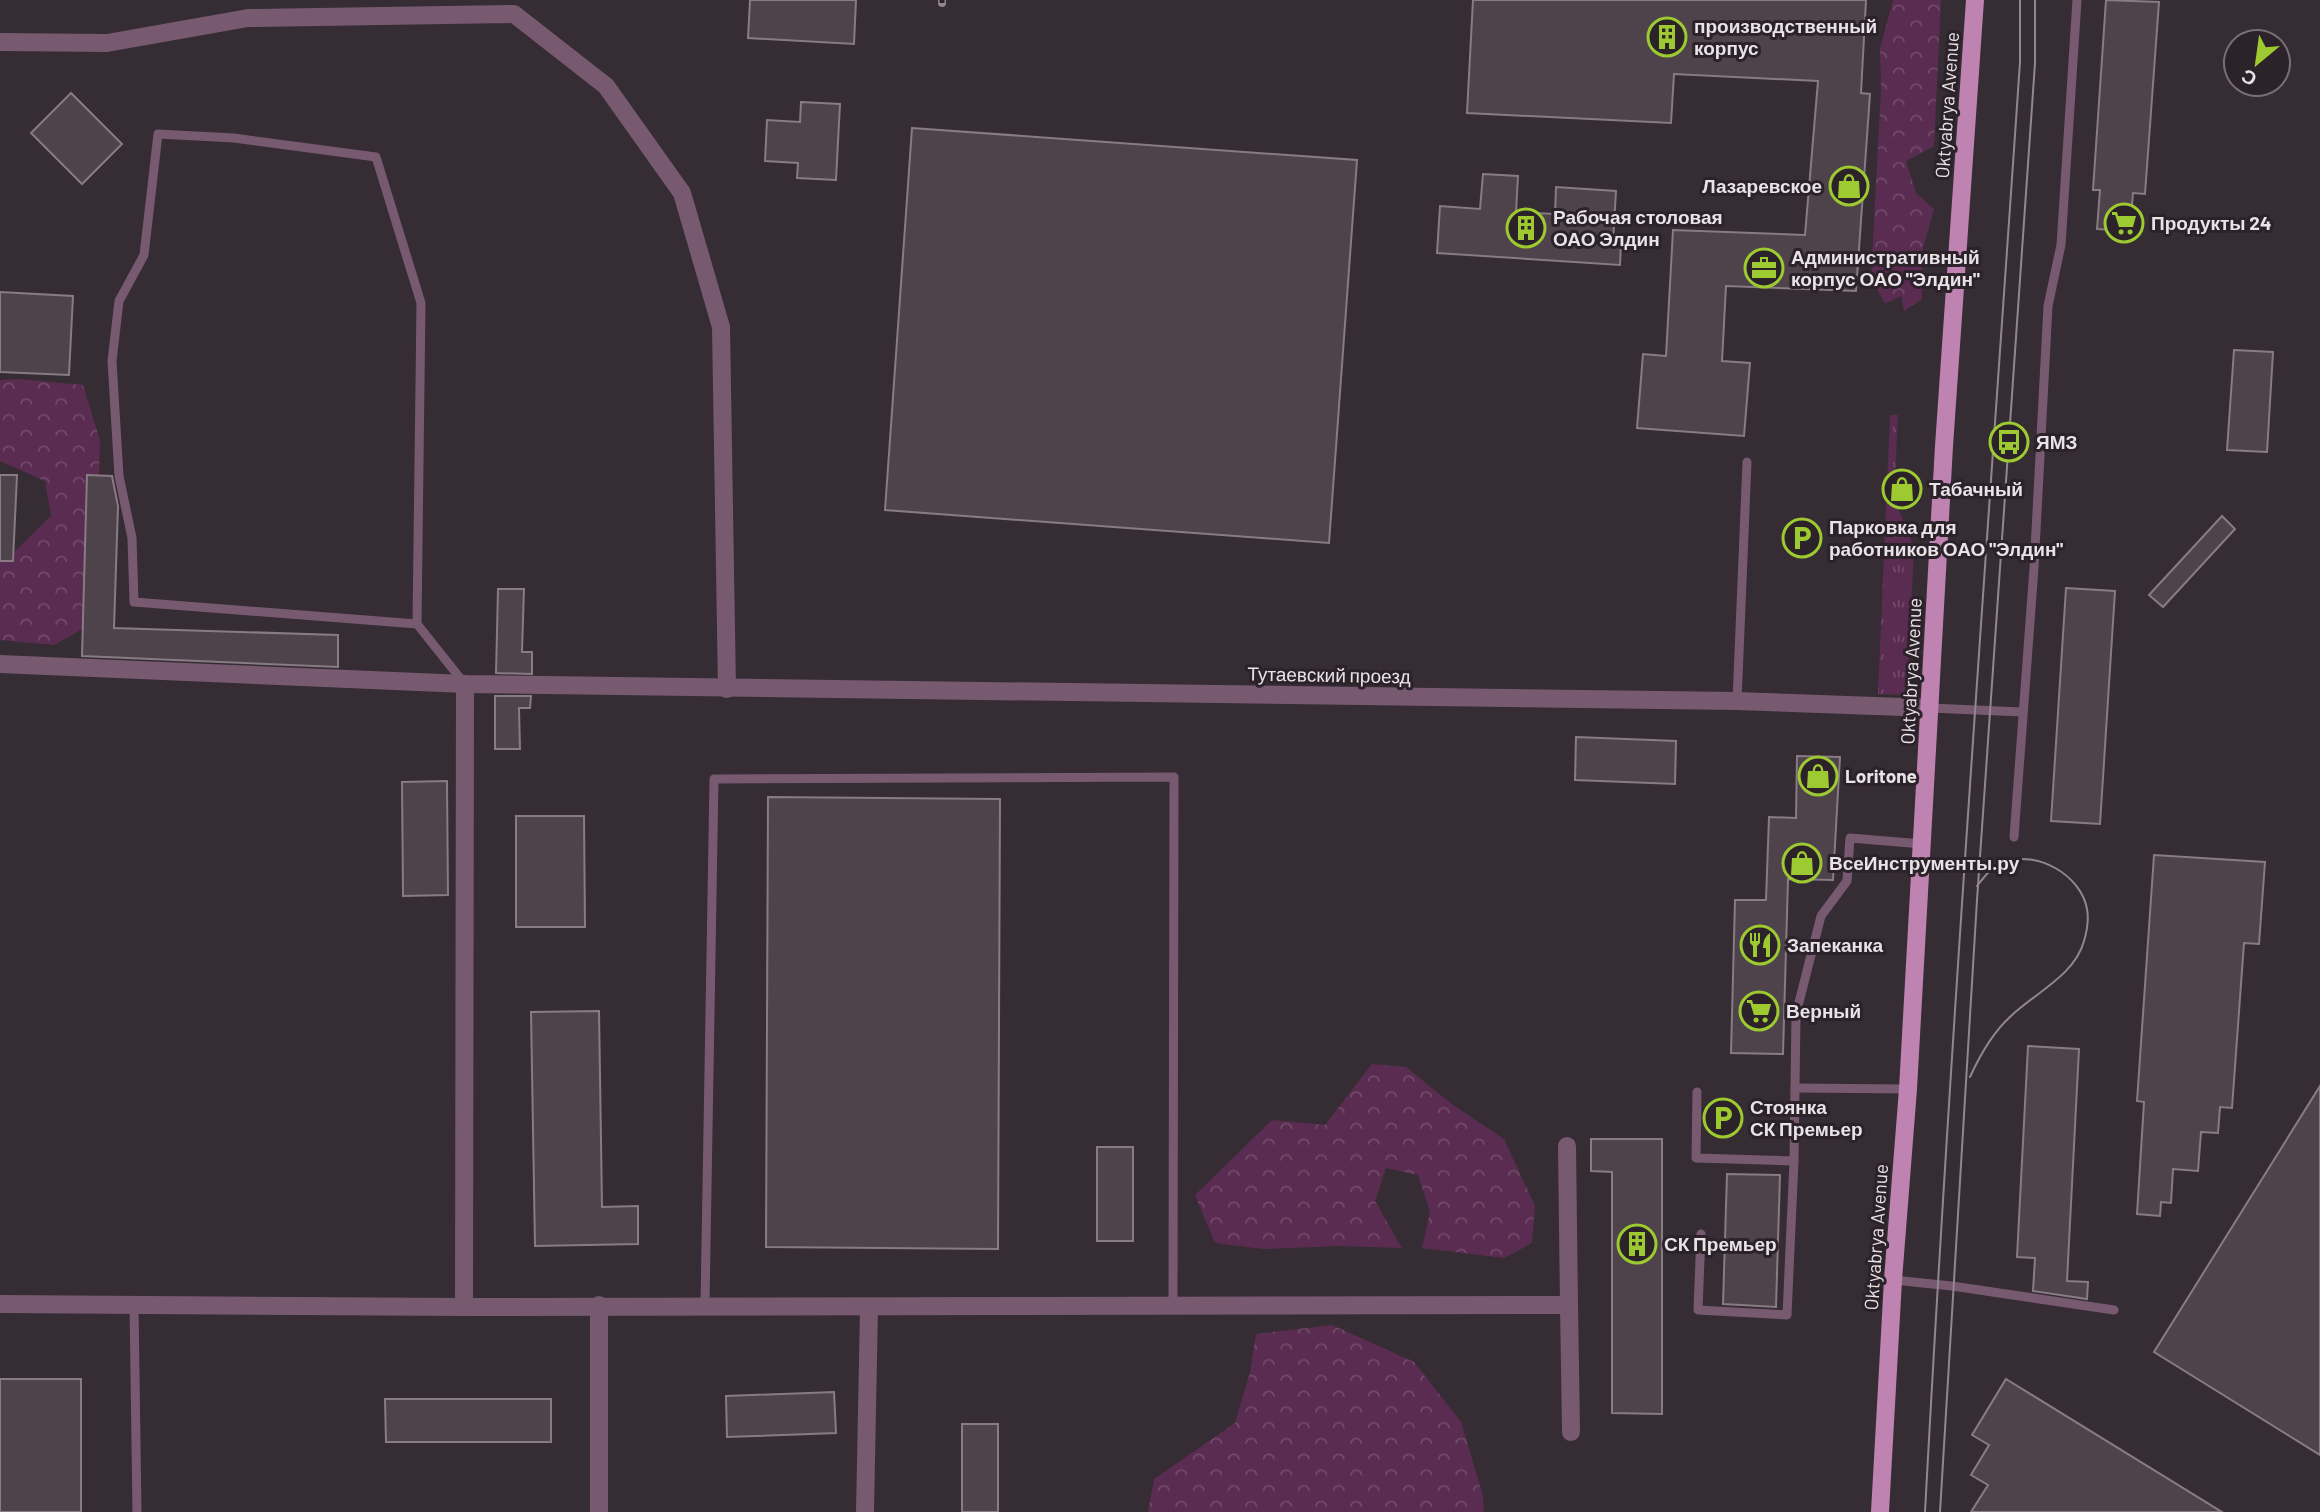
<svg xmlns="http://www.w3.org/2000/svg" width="2320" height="1512" font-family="Barlow,sans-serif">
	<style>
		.grass { fill: url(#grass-tufts) }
		.forest { fill: url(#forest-crowns) }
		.building { fill: #4e434b; stroke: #887b84; stroke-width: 2 }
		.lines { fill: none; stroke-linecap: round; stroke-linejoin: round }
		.service { stroke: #775a70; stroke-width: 9 }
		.minor { stroke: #775a70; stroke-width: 18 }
		.primary { stroke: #be83b0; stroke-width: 18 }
		.tram { stroke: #91888e; stroke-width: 2 }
		.rail-casing { stroke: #91888e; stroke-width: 8 }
		.rail { stroke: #2c2229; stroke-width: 5; stroke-dasharray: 16; stroke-linecap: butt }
		.labels { text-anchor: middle; stroke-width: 6; stroke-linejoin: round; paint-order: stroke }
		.poi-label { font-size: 19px; font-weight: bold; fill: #e9e2e7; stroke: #2c2229; text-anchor: start }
		.street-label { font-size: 19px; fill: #e9e2e7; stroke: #2c2229 }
	</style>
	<defs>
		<pattern id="grass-tufts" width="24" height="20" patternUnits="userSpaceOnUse" patternTransform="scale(1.75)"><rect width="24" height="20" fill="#5a2c51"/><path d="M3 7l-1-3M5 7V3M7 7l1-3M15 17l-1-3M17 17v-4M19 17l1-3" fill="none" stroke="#724a6a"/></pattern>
		<pattern id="forest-crowns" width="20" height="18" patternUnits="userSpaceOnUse" patternTransform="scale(1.75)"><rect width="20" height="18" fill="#5a2c51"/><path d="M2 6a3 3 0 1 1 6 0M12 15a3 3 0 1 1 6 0" fill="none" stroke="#724a6a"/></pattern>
	</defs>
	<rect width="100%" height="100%" fill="#362c33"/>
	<path class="grass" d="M1890,415H1898L1894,499L1914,547L1907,695L1878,694Z"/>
	<g class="forest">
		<path d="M1893,0H1941L1934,146L1906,161L1916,193L1934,209L1922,252V299L1904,311L1901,296L1885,304L1871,278L1881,91L1880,48Z"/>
		<path d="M20,379L83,385L100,440L97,555L84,628L54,645L0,640V552H14L51,516L45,481L0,461V380Z"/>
		<path d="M1372,1064L1406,1067L1453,1105L1504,1139L1535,1206L1532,1243L1504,1258L1422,1248L1430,1212L1418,1175L1386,1168L1375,1201L1402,1248L1339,1246L1263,1249L1215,1243L1195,1195L1272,1120L1325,1125Z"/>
		<path d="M1332,1325L1414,1362L1461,1422L1483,1496L1484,1512H1148L1154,1479L1235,1423L1250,1372L1256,1334Z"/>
	</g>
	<g class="building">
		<path d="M750,0H856L854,44L748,38Z"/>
		<path d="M1473,0H1866L1861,93L1870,94L1856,291L1726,286L1722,361L1750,363L1744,436L1637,428L1643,354L1666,356L1673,230L1805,235L1818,81L1674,74L1671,123L1467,113Z"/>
		<path d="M2106,0L2159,2L2145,194L2133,193L2130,231L2097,229L2100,190H2093Z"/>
		<path d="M71,93L122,144L82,184L31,133Z"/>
		<path d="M801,102L840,104L836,180L797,178L798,163L765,161L767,120L800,122Z"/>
		<path d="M912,128L1357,160L1329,543L885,510Z"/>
		<path d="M1483,174L1518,176L1516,212L1555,214L1556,187L1616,191L1613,242L1621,243L1620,265L1437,253L1440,206L1480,209Z"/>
		<path d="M0,292L73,296L69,375L0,372Z"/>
		<path d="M2234,350L2273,352L2267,452L2227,450Z"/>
		<path d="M0,475H17L13,561H0Z"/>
		<path d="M87,475L112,476L118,506L114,628L338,635V667L82,656Z"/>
		<path d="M2222,516L2235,529L2163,607L2149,595Z"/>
		<path d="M2066,588L2115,591L2100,824L2051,821Z"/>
		<path d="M498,589H524L522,652H532V674L496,673Z"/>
		<path d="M495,696H531L530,708H519L520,749H495Z"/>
		<path d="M1576,737L1676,741L1675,784L1575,780Z"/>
		<path d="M1797,756L1840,757L1833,880L1788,879L1783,1054L1731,1053L1735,900H1766L1769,817L1796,818Z"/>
		<path d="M447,781L448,895L403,896L402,782Z"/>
		<path d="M768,797L1000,799L998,1249L766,1247Z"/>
		<path d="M516,816H584L585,927H516Z"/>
		<path d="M2154,855L2265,862L2259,944L2244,943L2232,1108L2220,1107L2218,1133L2201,1132L2198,1171L2173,1169L2171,1203L2161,1202L2160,1216L2137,1214L2144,1102L2137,1101Z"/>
		<path d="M599,1011L602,1207L638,1206V1244L535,1246L531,1012Z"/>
		<path d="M2028,1046L2079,1049L2067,1281L2088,1282L2087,1299L2033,1291L2035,1258L2017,1257Z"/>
		<path d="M2320,1086V1455L2154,1352Z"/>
		<path d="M1591,1139H1662V1414L1612,1413V1172L1591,1171Z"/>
		<rect x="1097" y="1147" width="36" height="94"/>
		<path d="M1727,1174L1780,1175L1776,1307L1723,1304Z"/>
		<rect x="0" y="1379" width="81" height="133"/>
		<path d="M2006,1379L2222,1512H1971L1988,1485L1971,1475L1989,1445L1972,1435Z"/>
		<path d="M834,1392L836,1433L727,1437L726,1396Z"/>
		<path d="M385,1399H551V1442H386Z"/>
		<rect x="962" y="1424" width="36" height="88"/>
	</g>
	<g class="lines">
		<g class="service">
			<path d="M417,624L134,602L132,538L119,476L112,361L119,301L144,255L158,134L234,138L376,157L421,303L417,624L464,683"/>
			<path d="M1737,701L1747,462"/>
			<path d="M1930,708L2022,712"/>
			<path d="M2014,837L2034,568L2048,306L2061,245L2077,0"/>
			<path d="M1795,1088L1908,1089"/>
			<path d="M1697,1092L1696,1158L1794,1161"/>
			<path d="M1701,1234L1698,1310L1787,1315L1794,1161L1796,1014L1821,916L1847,881L1850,838L1922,844"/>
			<path d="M1893,1280L1952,1286L2114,1310"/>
			<path d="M134,1305L137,1512"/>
			<path d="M705,1305L714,779L1174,777L1173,1305"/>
		</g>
		<g class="minor">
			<path d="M0,42L107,43L248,18L514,14L606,86L682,193L721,327L727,689"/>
			<path d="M0,664L465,684L1737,701L1930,708"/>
			<path d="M1567,1146L1569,1305"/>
			<path d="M0,1304L464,1307L1569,1305L1571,1432"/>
			<path d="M464,1307L465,684"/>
			<path d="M599,1512V1305"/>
			<path d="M865,1512L869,1307"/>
		</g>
		<path class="primary" d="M1880,1512L1893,1280L1908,1089L1944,446L1975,0"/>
		<g class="tram">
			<path d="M1970,1077C1980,1055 1992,1033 2011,1016C2035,993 2075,975 2084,941C2087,931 2089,920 2087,909C2081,875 2037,850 2004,862C1992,866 1984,877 1977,886"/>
			<path d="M1925,1512C1951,1028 1987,545 2020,62V0"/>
			<path d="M1940,1512L1977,900L2035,63V0"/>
		</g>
		<defs>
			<path id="rail" d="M942,3V0"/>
		</defs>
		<use href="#rail" class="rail-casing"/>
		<use href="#rail" class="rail"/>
	</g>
	<defs>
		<symbol id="building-ring" viewBox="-11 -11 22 22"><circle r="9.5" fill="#2c2229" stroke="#9dca30" stroke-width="1.5"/><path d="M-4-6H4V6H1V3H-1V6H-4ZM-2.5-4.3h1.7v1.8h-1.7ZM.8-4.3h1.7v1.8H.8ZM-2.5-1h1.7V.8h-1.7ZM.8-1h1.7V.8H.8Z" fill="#9dca30"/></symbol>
		<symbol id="shop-ring" viewBox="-11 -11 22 22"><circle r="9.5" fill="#2c2229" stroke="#9dca30" stroke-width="1.5"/><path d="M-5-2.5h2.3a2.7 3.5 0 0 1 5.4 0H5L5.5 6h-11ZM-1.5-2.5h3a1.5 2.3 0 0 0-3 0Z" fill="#9dca30"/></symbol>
		<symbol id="supermarket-ring" viewBox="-11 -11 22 22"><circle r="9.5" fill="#2c2229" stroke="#9dca30" stroke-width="1.5"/><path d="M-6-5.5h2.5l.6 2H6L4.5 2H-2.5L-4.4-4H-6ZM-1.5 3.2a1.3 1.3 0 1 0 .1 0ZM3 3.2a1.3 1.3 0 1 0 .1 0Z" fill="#9dca30"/></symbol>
		<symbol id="office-ring" viewBox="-11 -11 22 22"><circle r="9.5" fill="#2c2229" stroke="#9dca30" stroke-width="1.5"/><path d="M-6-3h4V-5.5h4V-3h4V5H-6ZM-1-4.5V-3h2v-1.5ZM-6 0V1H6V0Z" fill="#9dca30"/></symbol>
		<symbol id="bus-ring" viewBox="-11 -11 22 22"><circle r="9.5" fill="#2c2229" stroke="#9dca30" stroke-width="1.5"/><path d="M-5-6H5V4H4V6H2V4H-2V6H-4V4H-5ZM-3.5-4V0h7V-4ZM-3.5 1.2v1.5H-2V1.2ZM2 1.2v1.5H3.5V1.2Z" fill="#9dca30"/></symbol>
		<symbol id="parking-ring" viewBox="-11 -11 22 22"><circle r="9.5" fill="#2c2229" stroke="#9dca30" stroke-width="1.5"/><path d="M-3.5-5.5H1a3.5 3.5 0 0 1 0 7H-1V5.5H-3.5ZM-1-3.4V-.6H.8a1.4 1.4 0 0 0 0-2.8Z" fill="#9dca30"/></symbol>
		<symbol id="restaurant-ring" viewBox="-11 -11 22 22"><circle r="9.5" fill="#2c2229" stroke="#9dca30" stroke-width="1.5"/><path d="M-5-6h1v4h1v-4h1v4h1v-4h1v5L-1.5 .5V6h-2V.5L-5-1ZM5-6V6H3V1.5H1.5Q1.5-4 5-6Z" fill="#9dca30"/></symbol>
	</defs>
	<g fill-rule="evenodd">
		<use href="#building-ring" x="1645" y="15" width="44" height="44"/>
		<use href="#shop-ring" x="1827" y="164" width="44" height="44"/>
		<use href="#supermarket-ring" x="2102" y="201" width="44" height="44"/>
		<use href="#building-ring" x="1504" y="206" width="44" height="44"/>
		<use href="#office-ring" x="1742" y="246" width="44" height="44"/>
		<use href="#bus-ring" x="1987" y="420" width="44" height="44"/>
		<use href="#shop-ring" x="1880" y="467" width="44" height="44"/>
		<use href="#parking-ring" x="1780" y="516" width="44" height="44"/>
		<use href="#shop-ring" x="1796" y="754" width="44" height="44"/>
		<use href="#shop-ring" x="1780" y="841" width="44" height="44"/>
		<use href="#restaurant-ring" x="1738" y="923" width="44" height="44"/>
		<use href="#supermarket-ring" x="1737" y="989" width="44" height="44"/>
		<use href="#parking-ring" x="1701" y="1096" width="44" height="44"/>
		<use href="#building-ring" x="1615" y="1222" width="44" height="44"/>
	</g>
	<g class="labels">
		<g class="poi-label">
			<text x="1694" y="33">производственный<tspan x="1694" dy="22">корпус</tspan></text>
			<text x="1822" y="193" text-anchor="end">Лазаревское</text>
			<text x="1553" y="224">Рабочая столовая<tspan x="1553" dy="22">ОАО Элдин</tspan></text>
			<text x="2151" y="230">Продукты 24</text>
			<text x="1791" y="264">Административный<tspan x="1791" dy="22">корпус ОАО "Элдин"</tspan></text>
			<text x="2036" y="449">ЯМЗ</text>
			<text x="1929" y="496">Табачный</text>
			<text x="1829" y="534">Парковка для<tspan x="1829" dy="22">работников ОАО "Элдин"</tspan></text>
			<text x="1845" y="783">Loritone</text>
			<text x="1829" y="870">ВсеИнструменты.ру</text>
			<text x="1787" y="952">Запеканка</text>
			<text x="1786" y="1018">Верный</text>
			<text x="1750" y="1114">Стоянка<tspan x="1750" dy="22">СК Премьер</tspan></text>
			<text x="1664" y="1251">СК Премьер</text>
		</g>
		<g class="street-label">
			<text transform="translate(1947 105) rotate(-86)" y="7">Oktyabrya Avenue</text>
			<text transform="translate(1911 671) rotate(-87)" y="7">Oktyabrya Avenue</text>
			<text transform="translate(1329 675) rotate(1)" y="7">Тутаевский проезд</text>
			<text transform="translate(1876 1237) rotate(-86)" y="7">Oktyabrya Avenue</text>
		</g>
	</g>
	<g transform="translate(2257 63) rotate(209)"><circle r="33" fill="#2c2229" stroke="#786f75" stroke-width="2"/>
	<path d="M0-5L12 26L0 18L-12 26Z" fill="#9dca30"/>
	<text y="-10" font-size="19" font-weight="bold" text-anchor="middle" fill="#e9e2e7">С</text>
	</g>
</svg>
